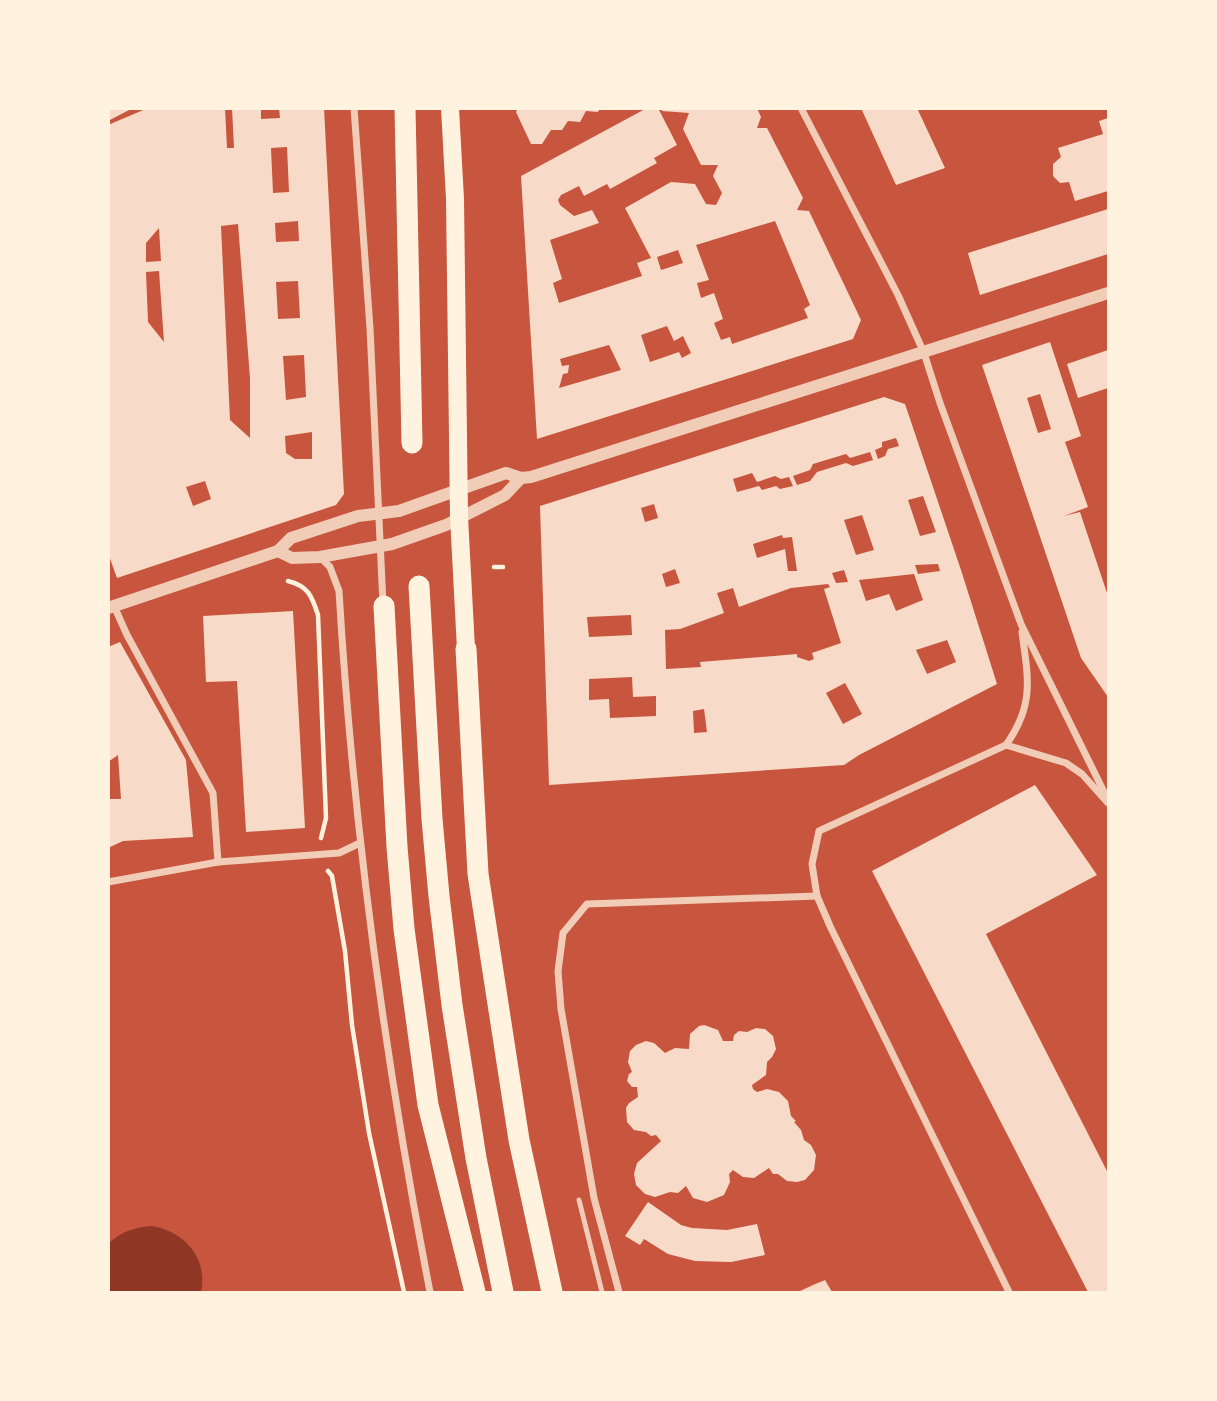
<svg xmlns="http://www.w3.org/2000/svg" width="1217" height="1401" font-family="'Noto Sans',sans-serif">
	<style>
		.water { fill: #8f3625 }
		.building { fill: #f7dbc8; fill-rule: evenodd }
		.lines { fill: none; stroke-linecap: round; stroke-linejoin: round }
		.path { stroke: #fff3e0; stroke-width: 4.5 }
		.service { stroke: #f1ccb7; stroke-width: 5 }
		.minor { stroke: #f1ccb7; stroke-width: 7 }
		.tertiary { stroke: #f1ccb7; stroke-width: 12 }
		.primary { stroke: #fff3e0; stroke-width: 18 }
		.motorway { stroke: #fff3e0; stroke-width: 21 }
	</style>
	<rect width="100%" height="100%" fill="#c8553d"/>
	<path class="water" d="M152,1226C185,1232 208,1258 201,1292H109V1243C121,1232 135,1227 152,1226Z"/>
	<g class="building">
		<path d="M108,108H133L108,121Z"/>
		<path d="M148,108H225L227,148H234L232,108H261V119L280,118L279,108H324L344,494L336,505L117,578L108,553V125ZM287,147L289,192L273,193L271,148ZM298,221L299,241L276,242L275,223ZM238,224L250,378V438L230,420L221,226ZM159,228L161,261L146,262V243ZM159,271L164,342L148,322L146,272ZM298,281L300,318L278,319L276,282ZM304,355L306,397L286,400L283,356ZM312,432V459H295L286,453L285,436ZM205,481L211,499L193,506L186,487Z"/>
		<path d="M518,108H600L598,112L586,111L580,122L568,121L562,130H551L542,144H531L516,112Z"/>
		<path d="M647,108H658L677,145L654,158L657,163L610,189L607,184L584,196L579,186L561,195L558,200L560,205L574,216L592,210L599,223L550,240L562,279L553,283L559,303L642,276L637,263L651,258L625,208L671,182L695,184L706,204L716,205L722,193L713,176L718,165H701L683,129L689,113L662,111L661,108H757L761,117L757,128H767L803,198L797,210L809,211L861,320L853,339L537,439L521,176ZM775,221L810,305L804,309L808,318L732,344L730,337L721,340L714,323L723,319L714,293L701,298L697,283L709,280L696,245ZM678,250L683,263L661,270L657,257ZM667,326L674,341L683,336L691,353L682,358L679,352L650,362L641,335ZM609,345L621,370L559,388L563,374L568,373L569,365L562,366L560,359Z"/>
		<path d="M861,108H917L945,168L896,185Z"/>
		<path d="M1108,118V191L1075,201L1069,182L1060,183L1053,176V164L1061,157L1058,148L1103,134L1099,121Z"/>
		<path d="M1108,209V254L980,295L968,253Z"/>
		<path d="M1050,342L1081,436L1065,442L1088,507L1064,516L1080,512L1108,596V697L1081,658L982,365ZM1040,394L1051,429L1038,433L1027,398Z"/>
		<path d="M1108,350V388L1078,398L1067,364Z"/>
		<path d="M884,397L905,404L961,570L997,684L859,755L844,765L549,785L540,506ZM896,438L899,446L888,449L885,456L878,459L875,450L882,447V442ZM870,452L873,460L853,466L846,463L817,472L810,481L797,485L793,476L810,470L813,464L846,454L850,458ZM752,473L757,482L775,476L781,479L789,477L793,486L780,489L776,486L762,490L759,486L737,492L733,479ZM923,496L936,532L920,536L908,500ZM654,504L658,518L645,522L641,508ZM862,515L874,550L856,555L844,520ZM782,535L783,538L792,537L797,571H788L785,549L757,558L753,544ZM938,564L940,571L918,574L915,565ZM675,569L680,583L666,587L662,574ZM844,570L848,582L836,583L832,573ZM914,574L923,600L896,611L889,594L866,601L859,580ZM828,584L830,587L824,589L841,643L812,653L814,659L809,661L797,657V654L700,662L701,667L666,669L665,630L680,629L724,613L717,593L733,588L739,607L791,588ZM631,615L632,635L589,637L587,617ZM947,640L956,662L927,674L916,650ZM632,677L633,697L656,696V716L610,718L609,699L589,700V679ZM845,683L862,714L843,724L826,693ZM704,709L707,732L694,733L693,711Z"/>
		<path d="M293,611L305,828L246,832L237,681L206,682L203,616Z"/>
		<path d="M120,642L186,760L193,837L123,841L108,848V799H121L118,755L108,762V647Z"/>
		<path d="M1035,785L1097,875L986,934L1108,1173V1292H1088L872,871Z"/>
		<path d="M704,1025L718,1030L723,1041H733L734,1035L739,1031L747,1032L756,1028L765,1029L773,1036L776,1049L772,1057L767,1062L766,1075L752,1085L753,1089L757,1092L767,1089L779,1092L788,1101L791,1116L796,1121L794,1122L801,1130L804,1140L811,1145L816,1155L814,1170L805,1180L797,1182L787,1181L778,1174H773L769,1168L754,1178L743,1177L733,1170L729,1174L730,1182L724,1195L707,1202L693,1198L686,1186L678,1193L670,1192L655,1197L645,1194L636,1185L634,1174L637,1163L661,1141L656,1135L651,1136L646,1132L634,1130L627,1122L626,1108L629,1103L638,1097L637,1087H632L627,1081L629,1074L632,1072L628,1062L630,1051L636,1045L646,1041L654,1043L665,1053L675,1048L689,1049L690,1034L699,1026Z"/>
		<path d="M648,1202L681,1225L692,1228L727,1230L757,1224L765,1255L731,1262L695,1261L668,1254L644,1239L640,1245L625,1236Z"/>
		<path d="M825,1280L832,1292H798L813,1285Z"/>
	</g>
	<g class="lines">
		<g class="path">
			<path d="M494,567H503"/>
			<path d="M288,581C308,586 312,596 318,615L326,818L321,838"/>
			<path d="M328,871L332,876L345,951L352,1025L369,1133L404,1292"/>
		</g>
		<path class="service" d="M579,1200L602,1292"/>
		<g class="minor">
			<path d="M354,108L370,328L383,604"/>
			<path d="M801,108L898,295L924,353L940,403L1021,624L1107,798"/>
			<path d="M320,557L330,567L339,591C353,827 385,1061 430,1292"/>
			<path d="M114,606L127,635L213,793L218,862"/>
			<path d="M1006,745C1035,704 1028,678 1022,632"/>
			<path d="M108,882L218,862L339,853L360,843"/>
			<path d="M619,1292L594,1198L561,1009L558,971L563,933L587,904L817,896"/>
			<path d="M1009,1292L830,926L817,896L812,864L819,831L1006,745L1066,763L1082,774L1108,803"/>
		</g>
		<g class="tertiary">
			<path d="M278,551L292,558L320,557L392,544L446,525L505,495L521,478"/>
			<path d="M108,608L278,551L291,538L358,516L399,511L506,473L521,478L531,477L1108,293"/>
		</g>
		<path class="primary" d="M450,108L455,199L459,517L466,649"/>
		<g class="motorway">
			<path d="M405,108L412,443"/>
			<path d="M419,586L432,819L439,896L452,1005L476,1158L503,1292"/>
			<path d="M384,606L397,847L404,929L428,1105L475,1292"/>
			<path d="M466,649L478,874L519,1140L552,1292"/>
		</g>
	</g>
	<rect width="1217" height="1401" fill="none" stroke="#fff3e0" stroke-width="220"/>
</svg>
